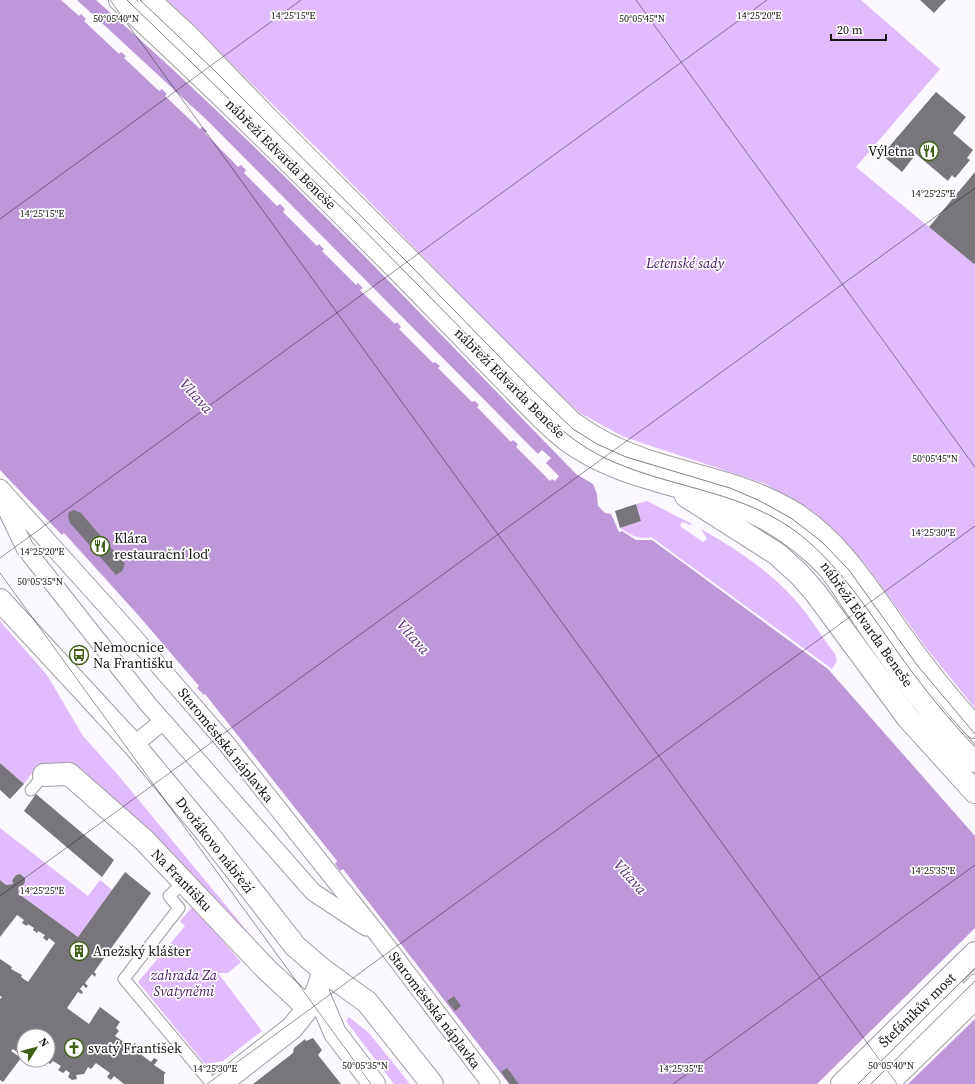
<svg xmlns="http://www.w3.org/2000/svg" width="975" height="1084" font-family="'Source Serif 4',serif">
	<style>
		.green { fill: #e1bcfc }
		.water { fill: #bd97d8 }
		.pier { fill: #fcf8ff }
		.building { fill: #79757c }
		.lines { fill: none; stroke-linecap: round; stroke-linejoin: round }
		.service-casing { stroke: #a19da5; stroke-width: 13 }
		.pedestrian-casing { stroke: #a19da5; stroke-width: 19 }
		.minor-casing { stroke: #a19da5; stroke-width: 24 }
		.tertiary-casing { stroke: #a19da5; stroke-width: 24 }
		.secondary-casing { stroke: #a19da5; stroke-width: 24 }
		.service { stroke: #fff; stroke-width: 11 }
		.pedestrian { stroke: #fff; stroke-width: 17 }
		.minor { stroke: #fff; stroke-width: 22 }
		.tertiary { stroke: #fff; stroke-width: 22 }
		.secondary { stroke: #fff; stroke-width: 22 }
		.tram { stroke: #828084; stroke-width: 1 }
		.ticks { fill: none; stroke: #141315; stroke-width: 1; stroke-opacity: 0.45 }
		.labels { text-anchor: middle; stroke-width: 3.5; stroke-linejoin: round; paint-order: stroke }
		.poi-label { font-size: 14px; fill: #141315; stroke: #fff; text-anchor: start }
		.street-label { font-size: 14px; fill: #141315; stroke: #fff }
		.park-label { font-size: 14px; font-style: italic; fill: #481663; stroke: #fff }
		.water-label { font-size: 15px; font-style: italic; fill: #5d2d7a; stroke: #fff }
		.ticks-label { font-size: 10px; text-anchor: middle; fill: #141315; stroke: #fff; stroke-width: 3.5; stroke-linejoin: round; paint-order: stroke }
	</style>
	<rect width="100%" height="100%" fill="#fcf8ff"/>
	<g class="green">
		<path d="M167,0H861L940,69L856,167L974,264L975,263V708L927,649L866,565L830,527L811,512L766,484L624,437L580,413L540,377L328,159Z"/>
		<path d="M647,501L692,524L690,525L682,522L680,526L703,542L707,539L701,529C736,549 770,571 797,602C811,618 822,637 835,654L837,661L832,669L651,537C638,540 631,535 620,528L641,521L636,504Z"/>
		<path d="M0,621L47,675L83,736L118,775L257,943L253,946L69,765L35,769L24,784L0,763Z"/>
		<path d="M0,828L88,896L100,880L112,890L78,937L19,894L18,887H22L25,882V878L20,874L16,875L12,879L13,884L6,885L0,880Z"/>
		<path d="M193,906L241,962L228,973H218L262,1031L223,1061L205,1064L138,982L185,926L180,921Z"/>
		<path d="M349,1017L369,1033L410,1084H394L346,1021Z"/>
	</g>
	<path class="water" d="M0,0H96C265,149 420,313 576,474L593,484L597,494L598,506L605,513L611,514L619,532L622,531L636,540H652L828,669L975,836V1084H509L343,869L340,871L335,864L337,861L205,694L204,695L197,688L199,686L139,616L64,533L62,535L0,470Z"/>
	<g class="pier">
		<path d="M61,0H77L210,123L538,454L542,450L551,458L546,463L559,476L555,481L552,479L550,481L516,447L518,444L513,440L511,442L477,407L479,405L475,401L472,402L438,368L440,366L435,362L433,363L399,329L401,327L397,322L395,324L360,290L363,288L358,283L356,285L322,251L324,249L319,244L317,246L283,212L285,209L280,204L277,206L244,173L246,170L241,165L238,167L205,133L207,131L202,127L200,129L165,96L167,94L162,89L159,91L124,58L126,56L121,52L119,54L84,21L86,19L81,14L79,16Z"/>
		<path d="M975,928V1019L908,1084H817Z"/>
	</g>
	<g class="building">
		<path d="M920,0H946L934,13Z"/>
		<path d="M936,92L966,117L953,133L973,150L967,158L970,160L955,178L952,175L948,181L916,154L902,172L882,155Z"/>
		<path d="M975,172V263L974,264L929,227Z"/>
		<path d="M636,504L641,521L620,528L615,511Z"/>
		<path d="M74,510L81,513L125,564L122,571L116,575L70,523L68,517L69,512Z"/>
		<path d="M0,763L24,784L10,799L0,790Z"/>
		<path d="M36,794L114,860L102,877L24,811Z"/>
		<path d="M125,872L151,893L94,972L96,974L95,977L92,974L85,983L88,986L86,988L83,985L80,989L83,992L82,994L78,992L67,1008L89,1024L100,1007L120,1022L116,1028L119,1031L115,1036L131,1047L134,1043L138,1045L135,1050L151,1062L154,1058L158,1060L154,1065L166,1073L164,1074V1084H124L114,1076L111,1080L107,1077L110,1073L96,1063L91,1069L88,1067L84,1074L76,1075L77,1079L72,1080L68,1077L70,1073L66,1070L63,1073L58,1070L61,1066L53,1061L50,1064L45,1060H48V1036H24V1057L13,1049L11,1051L21,1058L3,1082L0,1080V999L2,997L0,996V959L12,967L11,969L22,975L21,977L28,982L55,943L49,938L47,941L43,938L45,935L38,931L37,933L33,930L34,928L28,924L27,926L22,923L24,920L17,915L0,937V880L6,885L13,884L12,880L16,875L20,874L25,878V882L22,887H18L19,894L78,937Z"/>
		<path d="M454,996L461,1006L455,1011L447,1001Z"/>
		<path d="M313,1038L322,1050L318,1055L341,1084H253L293,1053L294,1048L305,1039L306,1041Z"/>
		<path d="M507,1068L519,1084H510L501,1072Z"/>
	</g>
	<g class="lines">
		<defs>
			<g id="service">
				<path d="M31,790L44,775"/>
				<path d="M185,881L169,896L179,908L124,979L212,1084"/>
				<path d="M858,1084L958,985"/>
				<path d="M870,1084L975,980"/>
			</g>
			<g id="pedestrian">
				<path d="M0,488L126,628L225,742L379,936L491,1084"/>
				<path d="M0,496L25,548L147,703L313,892L366,927"/>
				<path d="M134,745L162,722"/>
			</g>
			<g id="minor">
				<path d="M44,775L69,774L144,840L267,970L308,1008"/>
				<path d="M317,991L335,1033L374,1084"/>
				<path d="M220,1084L292,1028L308,1008L317,991L324,971"/>
			</g>
			<g id="tertiary">
				<path d="M0,600L134,745L207,833L295,946L324,971L367,1002L432,1084"/>
				<path d="M842,1084L975,953"/>
				<path d="M887,1084L975,998"/>
			</g>
			<g id="secondary">
				<path d="M120,0C220,92 317,188 413,285C444,317 475,349 507,382C526,401 545,423 567,440C614,475 672,482 726,501C766,515 801,538 830,569C876,635 918,703 975,761"/>
				<path d="M149,0L186,34L268,119L571,422C585,432 599,441 615,448C672,475 732,477 789,510C839,539 870,592 903,638C925,669 949,699 975,727"/>
				<path d="M686,496L777,554L799,574L815,592L908,718L975,792"/>
			</g>
		</defs>
		<use href="#service" class="service-casing"/>
		<use href="#pedestrian" class="pedestrian-casing"/>
		<use href="#minor" class="minor-casing"/>
		<use href="#tertiary" class="tertiary-casing"/>
		<use href="#secondary" class="secondary-casing"/>
		<use href="#service" class="service"/>
		<use href="#pedestrian" class="pedestrian"/>
		<use href="#minor" class="minor"/>
		<use href="#tertiary" class="tertiary"/>
		<use href="#secondary" class="secondary"/>
		<g class="tram">
			<path d="M127,0L352,218L558,427C572,438 586,449 603,457C664,487 734,489 791,528C839,562 870,614 904,661C926,691 949,720 975,747"/>
			<path d="M140,0L215,71L408,263L530,388L573,429L597,444L626,457L730,488L758,500L791,518L822,542L849,570L917,665L975,734"/>
			<path d="M858,1084L975,968"/>
			<path d="M871,1084L975,981"/>
		</g>
	</g>
	<path class="ticks" d="M110,0L897,1084M636,0L975,467M0,219L301,0M0,558L767,0M0,573L371,1084M0,896L975,188M207,1084L975,526M673,1084L975,865"/>
	<defs>
		<symbol id="restaurant-ring" viewBox="-11 -11 22 22"><circle r="9.5" fill="#fff" stroke="#406117" stroke-width="1.5"/><path d="M-5-6h1v4h1v-4h1v4h1v-4h1v5L-1.5 .5V6h-2V.5L-5-1ZM5-6V6H3V1.5H1.5Q1.5-4 5-6Z" fill="#406117"/></symbol>
		<symbol id="bus-ring" viewBox="-11 -11 22 22"><circle r="9.5" fill="#fff" stroke="#406117" stroke-width="1.5"/><path d="M-5-6H5V4H4V6H2V4H-2V6H-4V4H-5ZM-3.5-4V0h7V-4ZM-3.5 1.2v1.5H-2V1.2ZM2 1.2v1.5H3.5V1.2Z" fill="#406117"/></symbol>
		<symbol id="building-ring" viewBox="-11 -11 22 22"><circle r="9.5" fill="#fff" stroke="#406117" stroke-width="1.5"/><path d="M-4-6H4V6H1V3H-1V6H-4ZM-2.5-4.3h1.7v1.8h-1.7ZM.8-4.3h1.7v1.8H.8ZM-2.5-1h1.7V.8h-1.7ZM.8-1h1.7V.8H.8Z" fill="#406117"/></symbol>
		<symbol id="church-ring" viewBox="-11 -11 22 22"><circle r="9.5" fill="#fff" stroke="#406117" stroke-width="1.5"/><path d="M-1.2-6h2.4v3.5h3.3v2.4h-3.3V6h-2.4V-.1h-3.3v-2.4h3.3Z" fill="#406117"/></symbol>
	</defs>
	<g fill-rule="evenodd">
		<use href="#restaurant-ring" x="918" y="140" width="22" height="22"/>
		<use href="#restaurant-ring" x="89" y="535" width="22" height="22"/>
		<use href="#bus-ring" x="68" y="644" width="22" height="22"/>
		<use href="#building-ring" x="68" y="940" width="22" height="22"/>
		<use href="#church-ring" x="63" y="1037" width="22" height="22"/>
	</g>
	<g class="labels">
		<g class="poi-label">
			<text x="915" y="156" text-anchor="end">Výletna</text>
			<text x="114" y="543">Klára<tspan x="114" dy="16">restaurační loď</tspan></text>
			<text x="93" y="652">Nemocnice<tspan x="93" dy="16">Na Františku</tspan></text>
			<text x="93" y="956">Anežský klášter</text>
			<text x="88" y="1053">svatý František</text>
		</g>
		<g class="street-label">
			<text transform="translate(281 154) rotate(45)" y="5">nábřeží Edvarda Beneše</text>
			<text transform="translate(510 383) rotate(45)" y="5">nábřeží Edvarda Beneše</text>
			<text transform="translate(867 624) rotate(55)" y="5">nábřeží Edvarda Beneše</text>
			<text transform="translate(226 745) rotate(51)" y="5">Staroměstská náplavka</text>
			<text transform="translate(215 845) rotate(52)" y="5">Dvořákovo nábřeží</text>
			<text transform="translate(182 880) rotate(46)" y="5">Na Františku</text>
			<text transform="translate(435 1010) rotate(53)" y="5">Staroměstská náplavka</text>
			<text transform="translate(917 1010) rotate(-44)" y="5">Štefánikův most</text>
		</g>
		<g class="park-label">
			<text x="685" y="268">Letenské sady</text>
			<text x="184" y="980">zahrada Za<tspan x="184" dy="16">Svatyněmi</tspan></text>
		</g>
		<g class="water-label">
			<text transform="translate(196 396) rotate(48)" y="5">Vltava</text>
			<text transform="translate(413 637) rotate(48)" y="5">Vltava</text>
			<text transform="translate(630 877) rotate(48)" y="5">Vltava</text>
		</g>
	</g>
	<g class="ticks-label">
		<text x="293" y="19">14°25'15"E</text>
		<text x="759" y="19">14°25'20"E</text>
		<text x="116" y="22">50°05'40"N</text>
		<text x="642" y="22">50°05'45"N</text>
		<text x="933" y="197">14°25'25"E</text>
		<text x="42" y="217">14°25'15"E</text>
		<text x="935" y="462">50°05'45"N</text>
		<text x="933" y="536">14°25'30"E</text>
		<text x="42" y="555">14°25'20"E</text>
		<text x="40" y="585">50°05'35"N</text>
		<text x="933" y="874">14°25'35"E</text>
		<text x="42" y="894">14°25'25"E</text>
		<text x="365" y="1069">50°05'35"N</text>
		<text x="891" y="1069">50°05'40"N</text>
		<text x="215" y="1072">14°25'30"E</text>
		<text x="681" y="1072">14°25'35"E</text>
	</g>
	<g transform="translate(36 1048) rotate(54)"><circle r="19" fill="#ffffff" stroke="#a1a1a1"/>
	<path d="M0-3L7 15L0 10L-7 15Z" fill="#406117"/>
	<text y="-6" font-size="11" font-weight="bold" text-anchor="middle" fill="#141315">N</text>
	</g>
	<path d="M831 34v6h55v-6" fill="none" stroke="#141315" stroke-width="2"/>
	<text x="837" y="34" font-size="12" fill="#141315" stroke="#ffffff" stroke-width="3" paint-order="stroke">20 m</text>
</svg>
